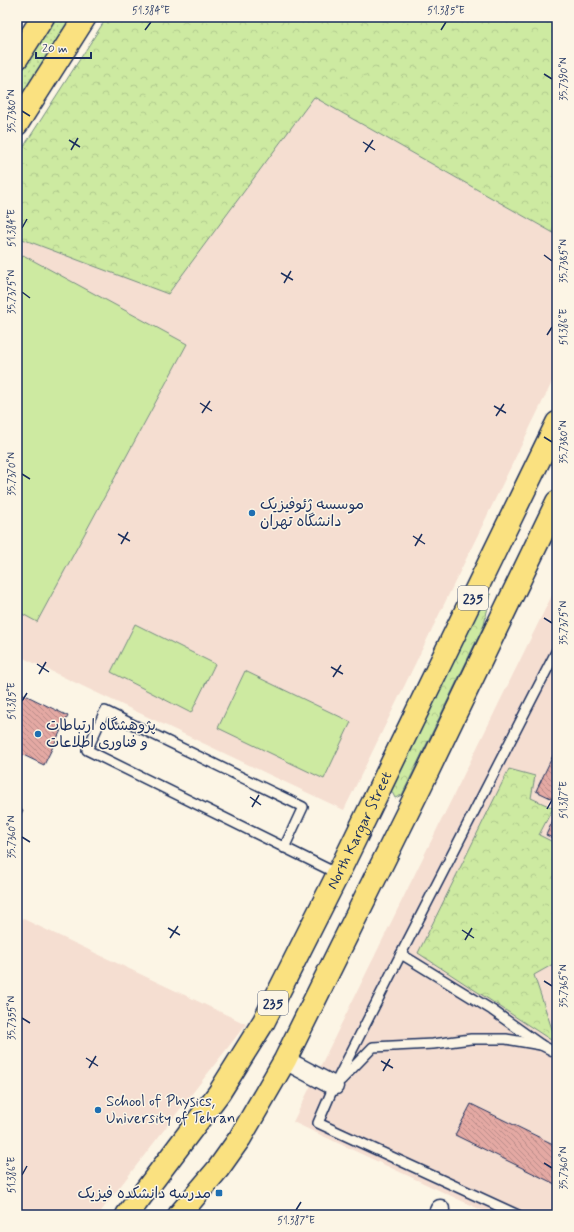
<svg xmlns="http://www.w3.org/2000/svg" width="574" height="1232" font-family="Mynerve,'Playpen Sans Arabic',sans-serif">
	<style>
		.built { fill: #f5ded1 }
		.green { fill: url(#green-dots); stroke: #748c80 }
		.forest { fill: url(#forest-crowns); stroke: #748c80 }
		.pitch { fill: #cdeaa1; stroke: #748c80 }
		.building { fill: url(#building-back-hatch); stroke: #1b2f5e }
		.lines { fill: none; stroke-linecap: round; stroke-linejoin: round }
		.service-casing { stroke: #1b2f5e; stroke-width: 12 }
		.minor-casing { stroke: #1b2f5e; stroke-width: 21 }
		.primary-casing { stroke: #1b2f5e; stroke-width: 25 }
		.trunk-casing { stroke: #1b2f5e; stroke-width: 25 }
		.service { stroke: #fcf5e5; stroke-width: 9 }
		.minor { stroke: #fcf5e5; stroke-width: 18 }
		.primary { stroke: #fae180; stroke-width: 22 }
		.trunk { stroke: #fae180; stroke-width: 22 }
		.ticks { fill: none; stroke: #1b2f5e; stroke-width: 1.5 }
		.poi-dot { fill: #1f6fb2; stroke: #fcf5e5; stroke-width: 1.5 }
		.labels { text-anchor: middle; stroke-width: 3; stroke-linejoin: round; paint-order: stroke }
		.shield { fill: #fcf5e5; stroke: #5e6a86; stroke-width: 1 }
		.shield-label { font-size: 14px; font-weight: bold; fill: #1b2f5e }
		.poi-label { font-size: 15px; fill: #1b2f5e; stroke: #fcf5e5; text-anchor: start }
		.street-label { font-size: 15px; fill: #1b2f5e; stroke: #fcf5e5 }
		.neatline { fill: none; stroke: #1b2f5e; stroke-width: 1.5 }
		.ticks-label { font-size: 10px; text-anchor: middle; fill: #1b2f5e }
	</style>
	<defs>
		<pattern id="green-dots" width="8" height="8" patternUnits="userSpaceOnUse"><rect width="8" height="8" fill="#cdeaa1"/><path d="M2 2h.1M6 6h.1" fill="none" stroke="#afc98d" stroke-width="1.8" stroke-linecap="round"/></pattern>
		<pattern id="forest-crowns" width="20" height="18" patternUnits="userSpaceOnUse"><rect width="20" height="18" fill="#cdeaa1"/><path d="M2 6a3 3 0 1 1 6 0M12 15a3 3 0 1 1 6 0" fill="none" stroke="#afc98d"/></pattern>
		<pattern id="building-back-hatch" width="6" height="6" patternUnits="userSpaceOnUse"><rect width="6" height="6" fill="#e4a9a3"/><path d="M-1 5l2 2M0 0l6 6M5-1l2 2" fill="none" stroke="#b88a88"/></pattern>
	</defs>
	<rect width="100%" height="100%" fill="#fcf5e5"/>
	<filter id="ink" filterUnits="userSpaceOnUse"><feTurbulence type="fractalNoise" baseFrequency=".025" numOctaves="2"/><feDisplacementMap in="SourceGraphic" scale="8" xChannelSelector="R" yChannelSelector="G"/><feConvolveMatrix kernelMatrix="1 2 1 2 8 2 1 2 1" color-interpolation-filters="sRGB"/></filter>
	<g filter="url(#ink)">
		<g class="built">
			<path d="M120,17H557V372L344,810L17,655V170Z"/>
			<path d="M557,585V1215H492L293,1122Z"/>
			<path d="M17,916L246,1024L98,1215H17Z"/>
		</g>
		<path class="green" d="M50,17H74L17,106V68Z"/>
		<g class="forest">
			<path d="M107,17H557V235L314,97L168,294L17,237V157Z"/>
			<path d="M491,594L484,625L402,795L395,798L391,790L485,595Z"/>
			<path d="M509,769L535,776L531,798L553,808L539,835L557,844V962L534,975L557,1044L418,953Z"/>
		</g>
		<g class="pitch">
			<path d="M23,255L187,344L37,622L17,611V266Z"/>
			<path d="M135,624L215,664L191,713L111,672Z"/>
			<path d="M245,671L351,722L324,779L218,728Z"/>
		</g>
		<g class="building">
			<path d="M17,691L68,716L44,765L17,752Z"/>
			<path d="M557,747V801L536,791Z"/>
			<path d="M17,807L23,810L17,822Z"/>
			<path d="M557,812V840L546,835Z"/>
			<path d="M471,1104L557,1146V1185L455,1135Z"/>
		</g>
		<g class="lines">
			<defs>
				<g id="service">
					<path d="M284,848L303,807L105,711L87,750L338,874"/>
					<path d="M401,954L492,1010L541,1045L557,1053"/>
					<path d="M341,1080L373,1047L433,1044L471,1039H506L541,1045"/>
					<path d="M518,1215L318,1123L334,1086L401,954L557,650"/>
				</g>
				<g id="minor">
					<path d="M285,1060L334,1086"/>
					<path d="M437,1215L440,1209"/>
				</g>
				<g id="primary">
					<path id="s1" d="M127,1215L219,1093L264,1021L338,874L557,423"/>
					<path d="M179,1215L218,1169L240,1138L285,1060L421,785L557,502"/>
				</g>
				<g id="trunk">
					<path d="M17,58L43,17"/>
					<path d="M17,124L85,17"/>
				</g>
			</defs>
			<use href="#service" class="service-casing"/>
			<use href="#minor" class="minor-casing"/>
			<use href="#primary" class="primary-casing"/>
			<use href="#trunk" class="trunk-casing"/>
			<use href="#service" class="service"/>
			<use href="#minor" class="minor"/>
			<use href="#primary" class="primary"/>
			<use href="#trunk" class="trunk"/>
		</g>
	</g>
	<path class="ticks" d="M145,30L151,22M441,30L446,22M544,74L552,79M22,111L30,116M69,140L80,147M363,142L375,150M71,150L78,138M365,152L373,140M22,228L27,219M544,255L552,261M281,273L293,280M284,283L291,271M22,292L30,298M547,335L552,327M200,403L212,411M494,406L506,413M202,413L210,401M496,416L504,404M544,437L552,442M22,474L30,479M118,534L130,541M413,536L425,544M121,544L128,532M415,546L422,534M544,618L552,623M37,664L49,672M331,667L343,674M39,674L46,662M333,677L341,665M22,701L27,693M250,797L261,805M252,807L259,795M547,809L552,800M22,837L30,842M168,928L180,935M462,930L474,938M170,938L178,926M465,940L472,928M544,981L552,986M22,1018L30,1023M86,1058L98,1066M381,1061L393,1068M89,1068L96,1056M383,1071L390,1059M544,1163L552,1168M22,1175L27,1166M296,1210L301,1202"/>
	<g class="poi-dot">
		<circle cx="252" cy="513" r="4"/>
		<circle cx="38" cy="734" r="4"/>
		<circle cx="98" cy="1110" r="4"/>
		<rect x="215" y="1189" width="8" height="8" rx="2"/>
	</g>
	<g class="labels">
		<g class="shield">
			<rect x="458" y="586" width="30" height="24" rx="3"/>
			<rect x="258" y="991" width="30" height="24" rx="3"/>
		</g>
		<g class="shield-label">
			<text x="473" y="603">235</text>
			<text x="273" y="1008">235</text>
		</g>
		<g class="poi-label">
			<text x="260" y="509">موسسه ژئوفیزیک<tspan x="260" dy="17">دانشگاه تهران</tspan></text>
			<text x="46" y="730">پژوهشگاه ارتباطات<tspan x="46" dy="17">و فناوری اطلاعات</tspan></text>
			<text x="106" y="1106">School of Physics,<tspan x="106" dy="17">University of Tehran</tspan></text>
			<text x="211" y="1198" text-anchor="end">مدرسه دانشکده فیزیک</text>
		</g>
		<g class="street-label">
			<text dy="5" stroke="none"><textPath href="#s1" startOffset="451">North Kargar Street</textPath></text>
		</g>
	</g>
	<rect width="574" height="1232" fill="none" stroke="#fcf5e5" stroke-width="44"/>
	<path d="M36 52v6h55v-6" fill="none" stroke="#1b2f5e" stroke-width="2"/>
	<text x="42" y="52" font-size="12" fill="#1b2f5e" stroke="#fcf5e5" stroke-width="3" paint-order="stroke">20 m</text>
	<rect x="22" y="22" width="530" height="1188" class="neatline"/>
	<g class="ticks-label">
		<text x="151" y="14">51.384°E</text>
		<text x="446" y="14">51.385°E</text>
		<text transform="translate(563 79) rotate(-90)" y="4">35.7390°N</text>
		<text transform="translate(11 111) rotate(-90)" y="4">35.7380°N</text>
		<text transform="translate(11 228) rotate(-90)" y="4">51.384°E</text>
		<text transform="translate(563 261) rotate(-90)" y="4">35.7385°N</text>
		<text transform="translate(11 292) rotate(-90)" y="4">35.7375°N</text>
		<text transform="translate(563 327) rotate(-90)" y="4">51.386°E</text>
		<text transform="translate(563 442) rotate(-90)" y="4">35.7380°N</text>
		<text transform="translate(11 474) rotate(-90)" y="4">35.7370°N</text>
		<text transform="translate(563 623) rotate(-90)" y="4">35.7375°N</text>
		<text transform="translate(11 701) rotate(-90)" y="4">51.385°E</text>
		<text transform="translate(563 800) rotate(-90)" y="4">51.387°E</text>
		<text transform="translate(11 837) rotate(-90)" y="4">35.7360°N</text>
		<text transform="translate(563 986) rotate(-90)" y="4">35.7365°N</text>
		<text transform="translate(11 1018) rotate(-90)" y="4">35.7355°N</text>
		<text transform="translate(563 1168) rotate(-90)" y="4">35.7360°N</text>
		<text transform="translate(11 1175) rotate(-90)" y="4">51.386°E</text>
		<text x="296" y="1224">51.387°E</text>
	</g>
</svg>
